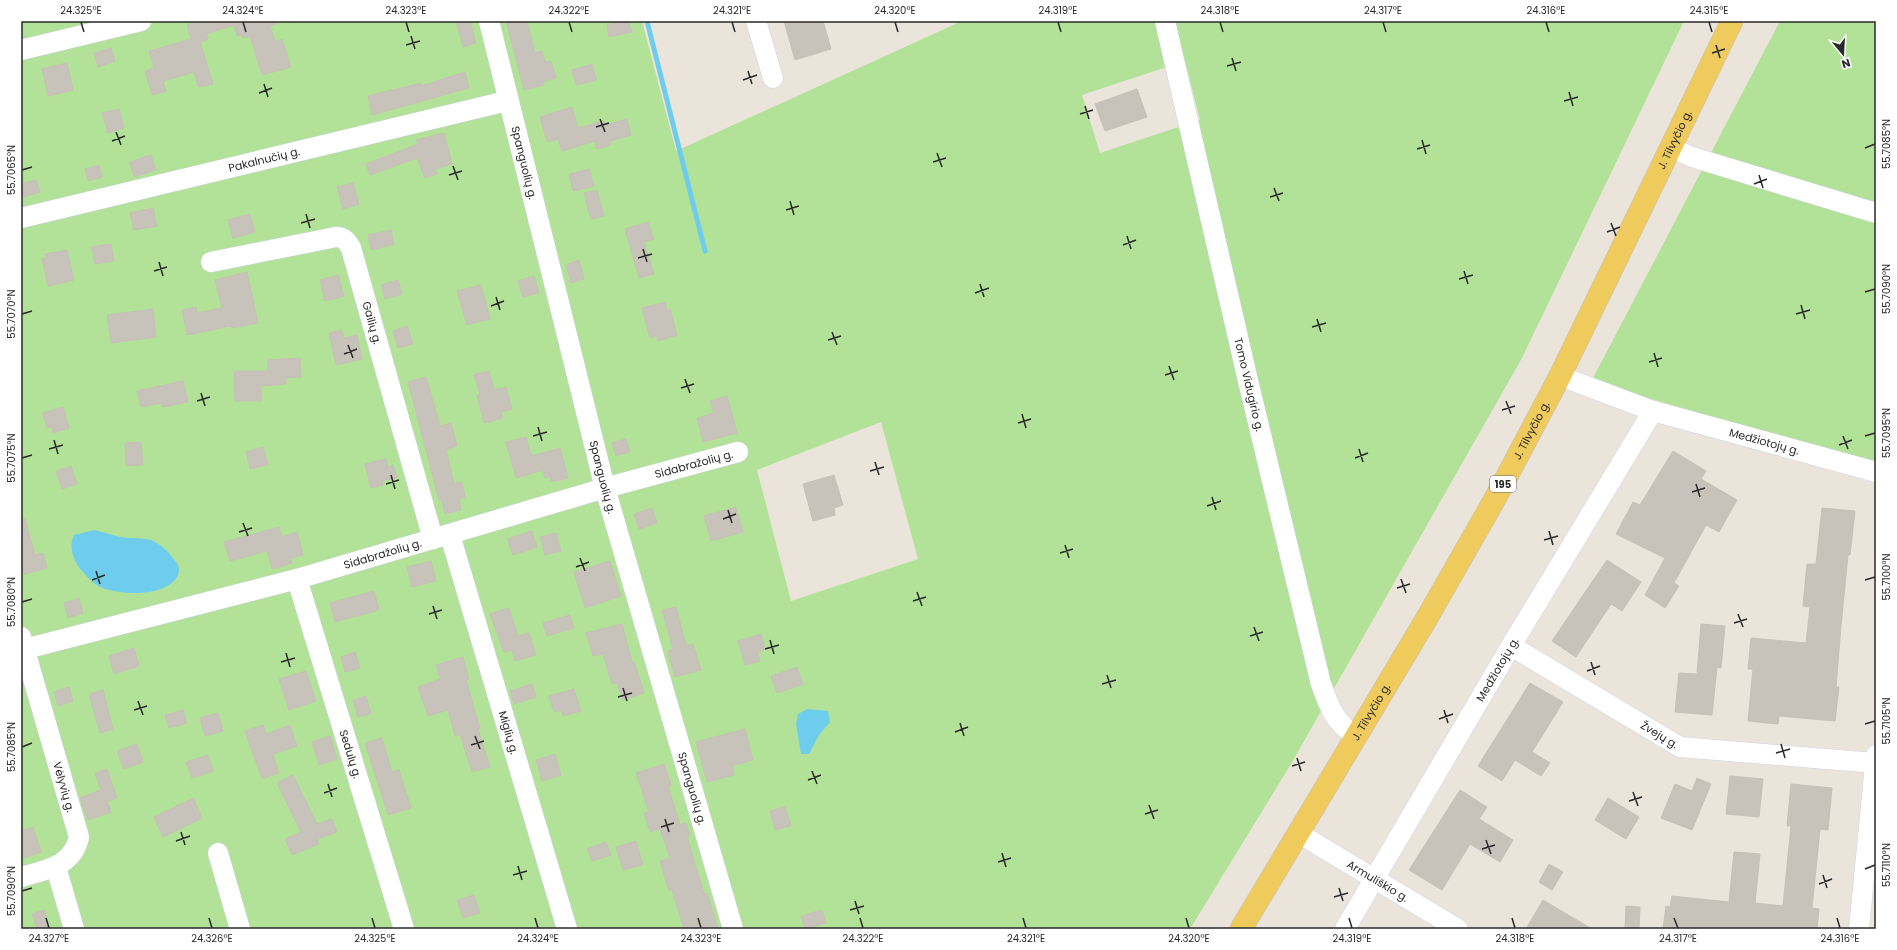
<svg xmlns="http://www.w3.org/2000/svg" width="1897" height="950" font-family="Poppins,sans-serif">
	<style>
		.green { fill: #b2e298; fill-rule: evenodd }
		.water { fill: #6ecded }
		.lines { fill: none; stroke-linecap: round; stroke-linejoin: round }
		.stream { stroke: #6ecded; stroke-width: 5 }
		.building { fill: #c7c2ba; stroke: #c7c0b5 }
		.street-casing { stroke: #d0d4e2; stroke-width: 21 }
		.primary-casing { stroke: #c3c3c3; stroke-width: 23 }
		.street { stroke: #fff; stroke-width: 20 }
		.primary { stroke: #efca5d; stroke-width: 22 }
		.ticks { fill: none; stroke: #292929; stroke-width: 1.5 }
		.labels { text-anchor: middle; stroke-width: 3; stroke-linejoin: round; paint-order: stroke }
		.shield { fill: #fff; stroke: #696969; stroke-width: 1 }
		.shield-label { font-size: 10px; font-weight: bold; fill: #292929 }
		.street-label { font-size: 11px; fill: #292929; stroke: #fff }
		.neatline { fill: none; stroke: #292929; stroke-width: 1.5 }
		.ticks-label { font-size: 10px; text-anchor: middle; fill: #292929 }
	</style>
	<rect width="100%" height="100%" fill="#ebe4db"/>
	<g class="green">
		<path d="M21,21H642L676,151L962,21H1684L1522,358L1291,764L1190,929H21ZM1185,61L1200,120L1100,153L1082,95ZM881,422L918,559L791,601L757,470Z"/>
		<path d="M1780,21H1873L1876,28V465L1648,398L1593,378Z"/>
	</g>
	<g class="water">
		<path d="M94,530C103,532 111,535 120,537C131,539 144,537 153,541C161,545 167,550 172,557C177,562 181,568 178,575C167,597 125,595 105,589C95,586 84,574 78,566C72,555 69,546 74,535Z"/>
		<path d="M807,709L828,711L830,722L819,735L809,754H801L796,724L798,714Z"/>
	</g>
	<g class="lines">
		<path class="stream" d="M647,21L705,251"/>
	</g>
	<g class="building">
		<path d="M199,21H276V24L270,26L275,42L282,39L291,67L262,75L250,36L243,38L242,35L237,36L234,25L206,34L208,39L200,42L213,84L198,87L194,72L163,81L166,91L152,95L145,71L154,68L149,51L191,39L187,25Z"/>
		<path d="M456,21H470L476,43L463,47Z"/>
		<path d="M506,21H527L535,53L542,51L545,62L551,61L556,78L543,82L544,85L524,90Z"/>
		<path d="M624,21H629L632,32L609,37L607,25Z"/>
		<path d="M784,21H823L831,49L795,60Z"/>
		<path d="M111,48L115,61L98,67L94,53Z"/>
		<path d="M67,63L73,90L48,96L42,69Z"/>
		<path d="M592,64L596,80L576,85L572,70Z"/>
		<path d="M465,72L469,88L372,115L368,96L421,83V86Z"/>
		<path d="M1137,89L1147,117L1105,131L1095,104Z"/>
		<path d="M572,107L578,128L604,121L605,125L627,119L631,135L610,141L611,145L597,149L595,141L562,151L558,139L547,142L540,117Z"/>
		<path d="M119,109L124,128L108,133L102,113Z"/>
		<path d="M444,133L452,164L435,169L437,174L425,178L417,158L370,175L366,164L418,144L416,140Z"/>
		<path d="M151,155L156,170L134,177L130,162Z"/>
		<path d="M99,165L102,177L88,181L85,169Z"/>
		<path d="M589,169L594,186L573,191L569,174Z"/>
		<path d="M36,180L40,192L21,198V184Z"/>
		<path d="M353,183L359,204L343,209L337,187Z"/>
		<path d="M597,190L604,216L591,219L584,193Z"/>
		<path d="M153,208L157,226L134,230L130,213Z"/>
		<path d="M250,214L255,232L233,238L228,220Z"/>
		<path d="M648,222L654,239L644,242L654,274L639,278L625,229Z"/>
		<path d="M391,230L394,244L371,250L368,235Z"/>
		<path d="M111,244L114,261L95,264L92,247Z"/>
		<path d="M67,250L74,280L48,286L42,258H46L45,254Z"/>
		<path d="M579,260L584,279L571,283L566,265Z"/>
		<path d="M247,272L258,323L232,328L231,326L187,335L182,310L196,307L197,313L222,308L215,280Z"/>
		<path d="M338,275L344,296L325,301L320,280Z"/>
		<path d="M534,276L539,293L523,297L518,281Z"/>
		<path d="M398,280L402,294L385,299L381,285Z"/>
		<path d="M481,285L490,319L467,325L457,291Z"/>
		<path d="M665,302L667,310L670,309L677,335L658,341L657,336L650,338L642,308Z"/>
		<path d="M153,309L156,337L111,343L107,315Z"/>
		<path d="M407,326L413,344L398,348L393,331Z"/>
		<path d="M342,330L344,338L357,335L362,359L336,365L329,333Z"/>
		<path d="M300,358L301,377L286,378V384L261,386V401H235L234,371H268V360Z"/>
		<path d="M489,371L494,390L506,387L512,409L501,412L503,418L484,423L477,395L480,394L474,375Z"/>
		<path d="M426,377L440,426L451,423L457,446L446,449L454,484L462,482L465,497L459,499L461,510L445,514L441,499L439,500L408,382Z"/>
		<path d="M183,381L188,402L162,407L161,403L141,407L137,391Z"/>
		<path d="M727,396L737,433L703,442L697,418L714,413L710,401Z"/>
		<path d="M63,407L69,428L53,433L52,427L47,428L43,413Z"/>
		<path d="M526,437L531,456L560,448L568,478L551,482L550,476L545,478L543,470L516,478L506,442Z"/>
		<path d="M626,439L630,452L616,456L612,443Z"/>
		<path d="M141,442L143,465L126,466L125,443Z"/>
		<path d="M263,447L268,465L250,469L246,452Z"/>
		<path d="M1673,451L1706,471L1701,479L1737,500L1719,532L1706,525L1674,583L1679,586L1665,608L1645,595L1665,558L1616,534L1633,502L1640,505Z"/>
		<path d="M386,459L388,467L393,465L397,478L382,481L383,485L371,488L365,464Z"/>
		<path d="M71,466L77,484L62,489L56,471Z"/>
		<path d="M834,475L843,505L834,508L835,515L813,521L803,484Z"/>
		<path d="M736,507L743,532L711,541L704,516Z"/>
		<path d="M652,508L657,523L639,529L634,514Z"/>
		<path d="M1822,508L1855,511L1850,555H1848L1841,626L1836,687H1839L1835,721L1779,716L1778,724L1748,721L1753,669H1748L1751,638L1806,643L1810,607L1803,606L1807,564H1816Z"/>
		<path d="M21,519H25L35,555L43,553L47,568L24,574L21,565Z"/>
		<path d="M279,527L282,537L297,532L303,555L290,558L292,563L272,569L267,551L230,561L224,542Z"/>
		<path d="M532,531L537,547L513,555L507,539Z"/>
		<path d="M556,533L561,551L545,555L540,537Z"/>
		<path d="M1607,560L1641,582L1622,611L1611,604L1576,657L1552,641Z"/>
		<path d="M431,561L436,581L412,587L407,567Z"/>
		<path d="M610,561L621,596L585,608L574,572Z"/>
		<path d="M374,591L379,610L335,622L330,603Z"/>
		<path d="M79,598L83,613L68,618L64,603Z"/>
		<path d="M676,607L686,646L693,644L701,670L675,677L668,651L673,649L662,610Z"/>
		<path d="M509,608L518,636L529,633L536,655L515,661L512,650L504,652L490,614Z"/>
		<path d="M570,615L574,628L547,636L543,623Z"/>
		<path d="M622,624L632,662L634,661L644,693L623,700L617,683L612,684L603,654L593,656L586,633Z"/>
		<path d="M1701,624L1725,626L1721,668L1717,667L1712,715L1675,712L1679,673L1697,674Z"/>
		<path d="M761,634L765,649L758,652L760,661L745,665L738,641Z"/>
		<path d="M134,648L139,666L114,674L109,656Z"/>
		<path d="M355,652L360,668L345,672L341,657Z"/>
		<path d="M463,657L469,679L466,680L480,728L478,729L490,767L472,772L460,734L455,736L448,710L428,716L418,687L440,679L436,665Z"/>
		<path d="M797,667L803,684L777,693L771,676Z"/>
		<path d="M306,671L316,701L289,710L279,679Z"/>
		<path d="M1530,683L1563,702L1532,752L1550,763L1541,776L1515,760L1502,781L1478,766Z"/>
		<path d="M532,684L536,697L514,704L510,691Z"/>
		<path d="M69,687L73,701L58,706L54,692Z"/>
		<path d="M574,689L581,711L563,716L562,710L554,712L549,696Z"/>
		<path d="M103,690L113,729L100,733L89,694Z"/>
		<path d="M366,696L371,714L358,717L353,700Z"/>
		<path d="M183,710L187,723L169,728L165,715Z"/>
		<path d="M218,713L223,731L205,736L200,718Z"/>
		<path d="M263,725L266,734L290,725L297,746L273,754L279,773L262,779L245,731Z"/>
		<path d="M745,729L753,760L732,766L734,775L707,782L696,742Z"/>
		<path d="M330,736L337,759L319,765L312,742Z"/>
		<path d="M382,738L392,772L399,770L411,808L388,815L365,743Z"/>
		<path d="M137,744L143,762L124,769L117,751Z"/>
		<path d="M555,754L561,775L542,781L536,760Z"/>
		<path d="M208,755L213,771L192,778L186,762Z"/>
		<path d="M664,764L671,785L668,786L680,825L686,823L690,836L687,837L704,894L707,893L718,929H684L672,890L669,891L660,861L670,858L660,829L650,832L644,813L649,812L636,773Z"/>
		<path d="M107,769L117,798L107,801L111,812L88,820L80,798L101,790L95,773Z"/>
		<path d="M293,775L317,824L332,819L337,832L317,839L319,844L292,855L285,839L301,832L277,783Z"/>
		<path d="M1730,776L1763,779L1759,817L1726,814Z"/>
		<path d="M1697,778L1711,784L1692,830L1661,818L1675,784L1692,791Z"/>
		<path d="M1791,784L1832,788L1828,830L1820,829L1812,908L1819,909L1817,929H1663L1666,906L1670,907L1672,896L1729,902L1734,852L1760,854L1755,903L1783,906L1791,826H1787Z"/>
		<path d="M1460,790L1487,807L1479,819L1513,840L1500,862L1470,844L1442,890L1409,870Z"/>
		<path d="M193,798L202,818L163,837L154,817Z"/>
		<path d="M1608,798L1639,817L1626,839L1595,820Z"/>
		<path d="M785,807L791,826L775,830L770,811Z"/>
		<path d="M33,827L41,852L21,859V831Z"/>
		<path d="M636,841L643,865L623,870L616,847Z"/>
		<path d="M606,842L611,855L592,861L587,849Z"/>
		<path d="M1549,864L1563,872L1552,890L1539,882Z"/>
		<path d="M474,895L480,913L463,918L457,900Z"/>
		<path d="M1543,900L1592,929H1526Z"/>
		<path d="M1626,906L1640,907L1639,929H1625Z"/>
		<path d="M44,910L50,929H37L32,914Z"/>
		<path d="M822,910L826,923L805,929L801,916Z"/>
	</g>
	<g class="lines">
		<defs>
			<g id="street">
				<path id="s1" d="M489,21L605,488L733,929"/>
				<path d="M756,21L773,78"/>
				<path id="s2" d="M1165,21L1249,385L1321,684C1330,708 1334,722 1356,736"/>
				<path d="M21,50L141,21"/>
				<path d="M1670,147L1692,157L1876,213"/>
				<path id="s3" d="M21,218L507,101"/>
				<path id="s4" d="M211,262L336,237C344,237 347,241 351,248L433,539"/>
				<path d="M1560,376L1653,411"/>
				<path id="s5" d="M450,535L567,929"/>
				<path id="s6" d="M297,579L404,929"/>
				<path id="s7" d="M1511,646L1680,747L1875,763"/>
				<path id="s8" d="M25,649L297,579L605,488L738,452"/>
				<path id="s9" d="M1298,833L1458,929"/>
				<path d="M218,853L240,929"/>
				<path d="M56,867L74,929"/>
				<path d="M21,877C46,870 73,866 79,837L21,637"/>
				<path id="s10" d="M1345,929L1511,646L1653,411L1876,472"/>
				<path d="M1859,929L1876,755"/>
			</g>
			<g id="primary">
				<path id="s11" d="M1241,929L1427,618L1496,497L1560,376L1732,21"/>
			</g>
		</defs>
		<use href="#street" class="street-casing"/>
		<use href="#primary" class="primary-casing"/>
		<use href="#street" class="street"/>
		<use href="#primary" class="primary"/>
	</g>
	<path class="ticks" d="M81,22L84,32M243,22L246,32M406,22L409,32M569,22L572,32M732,22L735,32M895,22L898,32M1058,22L1061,32M1220,22L1223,32M1383,22L1386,32M1546,22L1549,32M1709,22L1712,32M411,36L415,49M406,45L420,41M1716,45L1720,58M1712,53L1725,49M1232,58L1236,71M1227,66L1241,62M748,71L752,84M743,80L757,75M264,84L268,97M1569,92L1573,106M259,93L272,88M1564,101L1578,97M1085,106L1089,119M1080,114L1093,110M600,119L605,132M596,127L609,123M116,132L121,145M1422,140L1426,154M112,141L125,136M1865,148L1875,144M1417,149L1430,145M937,153L942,167M933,162L946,158M453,166L458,180M22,170L32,167M449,175L462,171M1759,175L1763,188M1754,184L1767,179M1274,188L1279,201M1270,197L1283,193M790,201L794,215M786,210L799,206M306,214L310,228M301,223L315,219M1611,223L1616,236M1607,232L1620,227M1127,236L1131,249M1123,245L1136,240M643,249L647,262M638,258L652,254M159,262L163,276M154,271L167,267M1464,271L1468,284M1459,279L1473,275M980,284L984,297M1865,292L1875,289M975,293L989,288M496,297L500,310M1801,305L1805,319M491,306L504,301M22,314L32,311M1796,314L1810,310M1317,319L1321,332M1312,327L1326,323M832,332L837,345M828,340L841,336M348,345L353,358M1654,353L1658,367M344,354L357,349M1649,362L1662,358M1169,366L1174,380M1165,375L1178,371M685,379L690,393M681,388L694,384M201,393L205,406M197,401L210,397M1506,401L1511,414M1502,410L1515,406M1022,414L1026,428M1018,423L1031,419M538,427L542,441M533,436L547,432M1843,436L1848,449M1865,436L1875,433M54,440L58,454M1839,445L1852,440M49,449L63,445M1359,449L1363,462M22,458L32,455M1355,458L1368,453M875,462L879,475M870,471L884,467M391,475L395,489M386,484L399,480M1696,484L1700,497M1692,492L1705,488M1212,497L1216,510M1207,506L1221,501M728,510L732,523M723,519L736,514M243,523L248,536M1549,531L1553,545M239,532L252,528M1544,540L1558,536M1065,545L1069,558M1060,553L1073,549M580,558L585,571M576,567L589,562M96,571L100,584M1401,579L1406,593M92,580L105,575M1865,580L1875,577M1397,588L1410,584M917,592L922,606M913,601L926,597M22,602L32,599M433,606L437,619M429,614L442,610M1738,614L1743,627M1734,623L1747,619M1254,627L1259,641M1250,636L1263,632M770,640L774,654M765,649L779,645M286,653L290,667M281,662L295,658M1591,662L1595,675M1587,671L1600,666M1107,675L1111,688M1102,684L1116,680M623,688L627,701M618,697L632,693M138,701L143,715M134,710L147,706M1444,710L1448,723M1439,719L1453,714M960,723L964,736M1865,724L1875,721M955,732L968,727M475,736L480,749M1781,744L1785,758M471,745L484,741M22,747L32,743M1776,753L1790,749M1297,758L1301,771M1292,766L1305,762M812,771L817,784M808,780L821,775M328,784L332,797M1633,792L1638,806M324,793L337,788M1629,801L1642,797M1149,805L1154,819M1145,814L1158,810M665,819L669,832M661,827L674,823M181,832L185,845M1486,840L1491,854M176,841L190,836M1482,849L1495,845M1002,853L1006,867M998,862L1011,858M518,866L522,880M1865,869L1875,865M513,875L527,871M1823,875L1827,888M1819,884L1832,879M1339,888L1343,901M22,891L32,888M1334,897L1348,893M855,901L859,914M850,910L864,906M46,918L49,928M209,918L212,928M372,918L375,928M535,918L538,928M698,918L701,928M860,918L863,928M1023,918L1026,928M1186,918L1189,928M1349,918L1352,928M1512,918L1515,928M1674,918L1678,928M1837,918L1840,928"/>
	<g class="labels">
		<rect class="shield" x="1490" y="476" width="26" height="16" rx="3"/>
		<g class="shield-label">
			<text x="1503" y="488">195</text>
		</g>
		<g class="street-label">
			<text dy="4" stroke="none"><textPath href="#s11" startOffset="901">J. Tilvyčio g.</textPath></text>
			<text dy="4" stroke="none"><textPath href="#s3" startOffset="250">Pakalnučių g.</textPath></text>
			<text dy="4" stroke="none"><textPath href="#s1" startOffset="146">Spanguolių g.</textPath></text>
			<text dy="4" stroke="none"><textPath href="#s4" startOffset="225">Gailių g.</textPath></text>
			<text dy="4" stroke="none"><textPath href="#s2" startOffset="373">Tomo Vidugirio g.</textPath></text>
			<text dy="4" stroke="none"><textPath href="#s11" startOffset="577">J. Tilvyčio g.</textPath></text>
			<text dy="4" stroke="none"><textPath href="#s10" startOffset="718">Medžiotojų g.</textPath></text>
			<text dy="4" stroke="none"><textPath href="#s8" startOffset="694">Sidabražolių g.</textPath></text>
			<text dy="4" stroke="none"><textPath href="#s1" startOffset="470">Spanguolių g.</textPath></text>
			<text dy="4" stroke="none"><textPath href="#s8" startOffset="370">Sidabražolių g.</textPath></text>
			<text dy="4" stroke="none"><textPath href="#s10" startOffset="301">Medžiotojų g.</textPath></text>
			<text dy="4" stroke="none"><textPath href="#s11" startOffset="253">J. Tilvyčio g.</textPath></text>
			<text dy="4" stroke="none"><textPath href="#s5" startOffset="206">Miglių g.</textPath></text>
			<text dy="4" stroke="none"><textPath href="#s7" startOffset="173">Žvejų g.</textPath></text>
			<text dy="4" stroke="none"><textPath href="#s6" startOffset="183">Sedulų g.</textPath></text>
			<text transform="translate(64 787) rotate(74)" y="4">Vėlyvių g.</text>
			<text dy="4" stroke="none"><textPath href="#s1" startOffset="794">Spanguolių g.</textPath></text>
			<text dy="4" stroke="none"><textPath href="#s9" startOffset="93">Armuliškio g.</textPath></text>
		</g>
	</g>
	<rect width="1897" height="950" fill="none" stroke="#ffffff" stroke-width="44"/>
	<g transform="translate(1843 54) rotate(162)" stroke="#ffffff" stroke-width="3" paint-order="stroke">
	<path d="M0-3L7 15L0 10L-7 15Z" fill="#292929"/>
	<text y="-6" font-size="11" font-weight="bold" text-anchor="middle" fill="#292929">N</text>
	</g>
	<rect x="22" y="22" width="1853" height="906" class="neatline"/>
	<g class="ticks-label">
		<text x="81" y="14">24.325°E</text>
		<text x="243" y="14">24.324°E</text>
		<text x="406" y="14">24.323°E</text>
		<text x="569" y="14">24.322°E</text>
		<text x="732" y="14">24.321°E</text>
		<text x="895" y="14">24.320°E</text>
		<text x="1058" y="14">24.319°E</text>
		<text x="1220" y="14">24.318°E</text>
		<text x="1383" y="14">24.317°E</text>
		<text x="1546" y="14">24.316°E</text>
		<text x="1709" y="14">24.315°E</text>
		<text transform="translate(1886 144) rotate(-90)" y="4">55.7085°N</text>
		<text transform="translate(11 170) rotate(-90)" y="4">55.7065°N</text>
		<text transform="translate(1886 289) rotate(-90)" y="4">55.7090°N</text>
		<text transform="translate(11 314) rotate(-90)" y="4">55.7070°N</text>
		<text transform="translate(1886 433) rotate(-90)" y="4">55.7095°N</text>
		<text transform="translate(11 458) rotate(-90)" y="4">55.7075°N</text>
		<text transform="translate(1886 577) rotate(-90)" y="4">55.7100°N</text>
		<text transform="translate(11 602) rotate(-90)" y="4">55.7080°N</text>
		<text transform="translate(1886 721) rotate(-90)" y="4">55.7105°N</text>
		<text transform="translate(11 747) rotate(-90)" y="4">55.7085°N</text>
		<text transform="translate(1886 865) rotate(-90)" y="4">55.7110°N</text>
		<text transform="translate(11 891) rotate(-90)" y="4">55.7090°N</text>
		<text x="49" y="942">24.327°E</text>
		<text x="212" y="942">24.326°E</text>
		<text x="375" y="942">24.325°E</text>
		<text x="538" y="942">24.324°E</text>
		<text x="701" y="942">24.323°E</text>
		<text x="863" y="942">24.322°E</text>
		<text x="1026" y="942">24.321°E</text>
		<text x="1189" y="942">24.320°E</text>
		<text x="1352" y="942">24.319°E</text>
		<text x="1515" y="942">24.318°E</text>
		<text x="1678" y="942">24.317°E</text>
		<text x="1840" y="942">24.316°E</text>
	</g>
</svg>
